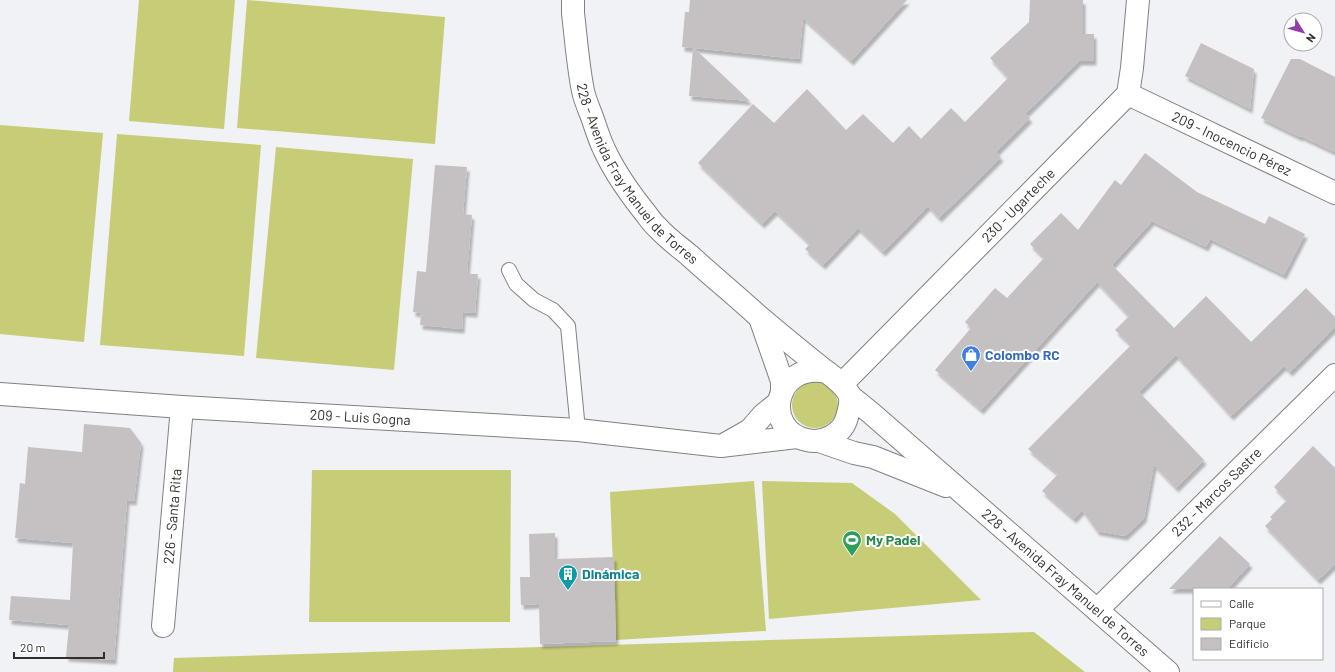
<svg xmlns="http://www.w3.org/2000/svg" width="1335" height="672" font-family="Barlow,sans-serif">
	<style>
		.green { fill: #c7cc77 }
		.building { fill: #c5c1c3; filter: url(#shadow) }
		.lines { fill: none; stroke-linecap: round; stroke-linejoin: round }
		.lane-casing { stroke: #7f8083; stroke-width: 16 }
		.street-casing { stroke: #7f8083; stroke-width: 24 }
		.secondary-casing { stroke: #7f8083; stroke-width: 24 }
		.lane { stroke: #fff; stroke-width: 14 }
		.street { stroke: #fff; stroke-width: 22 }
		.secondary { stroke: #fff; stroke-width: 22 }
		.labels { text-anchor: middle; stroke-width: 4; stroke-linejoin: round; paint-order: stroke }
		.street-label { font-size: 14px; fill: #2e2e2f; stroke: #fff }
		.shop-label { font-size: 14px; font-weight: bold; fill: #366cbe; stroke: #fff; text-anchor: start }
		.leisure-label { font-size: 14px; font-weight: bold; fill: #27864d; stroke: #fff; text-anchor: start }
		.culture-label { font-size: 14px; font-weight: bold; fill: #0d838f; stroke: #fff; text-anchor: start }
	</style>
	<defs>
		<filter id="shadow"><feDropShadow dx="2.5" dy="4.5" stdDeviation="1" flood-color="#0004"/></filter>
	</defs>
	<rect width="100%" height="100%" fill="#f0f2f5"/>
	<g class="green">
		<path d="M139,0H235L224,129L129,121Z"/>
		<path d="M247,0L445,17L435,144L237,128Z"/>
		<path d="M0,125L103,133L84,342L0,334Z"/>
		<path d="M117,134L261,145L244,356L100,345Z"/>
		<path d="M276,147L413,159L394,370L256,358Z"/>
		<circle cx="815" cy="405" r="23"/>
		<path d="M312,470H511L510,622H309Z"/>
		<path d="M754,481L766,631L616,640L610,492Z"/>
		<path d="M762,481L852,483L895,514L981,600L769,619Z"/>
		<path d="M1034,632L1085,672H173L174,658Z"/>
	</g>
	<g class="building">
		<path d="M690,0H907L851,61L803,18L799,59L694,48L750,101L689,96L693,48L682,47L685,12H689Z"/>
		<path d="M1030,0H1083V34H1094V61H1079L1025,114L1030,118L996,152L1001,157L939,218L928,206L883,252L858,228L823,265L805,249L810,244L775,211L762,224L698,163L753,104L774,123L807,89L846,130L863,114L893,143L909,126L921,139L951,108L965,122L1008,78L990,58L1029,22Z"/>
		<path d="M1201,43L1254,69L1250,109L1185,76Z"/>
		<path d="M1291,59H1300L1335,77V152L1301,136L1300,137L1261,118Z"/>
		<path d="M1145,153L1197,192L1265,224L1269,216L1305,234L1284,275L1210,239L1206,247L1152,221L1112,265L1174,328L1206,296L1251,342L1306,288L1335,317V327L1290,372L1284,366L1231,416L1176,355L1139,392L1204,460L1176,488L1154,465L1144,518L1125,536L1097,531L1082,510L1074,519L1042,491L1058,474L1028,449L1131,345L1115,330L1129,316L1097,282L981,410L935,370L971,328L965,322L995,288L1007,298L1044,258L1030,244L1061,213L1078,230L1115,180L1121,185Z"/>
		<path d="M435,165L467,167L463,214L472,215L467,274H478L475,313L463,312L462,329L420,325L421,313L413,312L417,271L426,272Z"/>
		<path d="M84,424L130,428L141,443L134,501L127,500L114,660L66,657L69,625L9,620L11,596L70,600L73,543L15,538L20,483L25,484L28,447L82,452Z"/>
		<path d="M1313,446L1335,468V564L1318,580L1265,526L1272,519L1270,517L1287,500L1274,487Z"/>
		<path d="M555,533V559L614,557L616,641L540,644L539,604L521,605L520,577H530L529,534Z"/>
		<path d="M1220,536L1250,564L1227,589H1169Z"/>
	</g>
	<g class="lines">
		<defs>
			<path id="lane" d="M509,270L516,284L534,300L553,310L568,326L578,430"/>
			<g id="street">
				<path id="s1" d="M1128,94L1335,193"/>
				<path id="s2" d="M842,384L1128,94L1132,68L1138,0"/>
				<path id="s3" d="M1097,610L1335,375"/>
				<path id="s4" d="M163,626L182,407"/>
			</g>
			<g id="secondary">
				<path id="s5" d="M573,0V13C576,39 578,66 583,91C585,100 589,109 592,117C596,128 599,139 604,149C614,171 628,191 643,210C648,216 652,223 658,228C667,238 678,246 689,255C711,275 734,294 756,314C777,332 798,349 819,366C830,375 842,381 849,394C852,401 849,410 847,417C843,434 823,444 807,440C762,431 773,361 827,372"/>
				<path d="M760,318L782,381V392"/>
				<path id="s6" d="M0,394L182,407L578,430L721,446L797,437"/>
				<path id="s7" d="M850,396L871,413L1168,672"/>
				<path d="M819,441L854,453L873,457L946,486"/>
				<path d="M727,443L750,430L763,415L779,402"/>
			</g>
		</defs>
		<use href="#lane" class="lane-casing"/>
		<use href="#street" class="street-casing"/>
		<use href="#secondary" class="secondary-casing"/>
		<use href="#lane" class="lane"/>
		<use href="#street" class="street"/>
		<use href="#secondary" class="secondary"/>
	</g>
	<defs>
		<symbol id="shop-pin" viewBox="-11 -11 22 30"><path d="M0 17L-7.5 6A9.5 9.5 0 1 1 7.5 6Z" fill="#3f7fe0" stroke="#fff"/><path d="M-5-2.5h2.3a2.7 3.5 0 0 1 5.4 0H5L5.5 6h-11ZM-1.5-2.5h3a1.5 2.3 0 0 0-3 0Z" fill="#fff"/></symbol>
		<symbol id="stadium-pin" viewBox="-11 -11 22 30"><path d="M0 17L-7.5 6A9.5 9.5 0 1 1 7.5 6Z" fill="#2e9e5b" stroke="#fff"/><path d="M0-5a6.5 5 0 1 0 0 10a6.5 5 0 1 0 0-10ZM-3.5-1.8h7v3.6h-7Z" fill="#fff"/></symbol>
		<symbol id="building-pin" viewBox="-11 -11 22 30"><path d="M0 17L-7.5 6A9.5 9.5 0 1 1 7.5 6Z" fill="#0f9aa8" stroke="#fff"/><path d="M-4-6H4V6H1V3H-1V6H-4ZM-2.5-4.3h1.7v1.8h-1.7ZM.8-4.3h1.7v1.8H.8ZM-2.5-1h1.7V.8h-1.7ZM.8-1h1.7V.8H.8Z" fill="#fff"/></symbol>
	</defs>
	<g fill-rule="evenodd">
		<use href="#shop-pin" x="960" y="344" width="22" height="30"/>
		<use href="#stadium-pin" x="841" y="529" width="22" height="30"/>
		<use href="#building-pin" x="557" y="563" width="22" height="30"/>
	</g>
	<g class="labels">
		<g class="street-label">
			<text dy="5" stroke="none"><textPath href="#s1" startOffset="115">209 - Inocencio Pérez</textPath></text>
			<text dy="5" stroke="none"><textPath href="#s5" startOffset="192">228 - Avenida Fray Manuel de Torres</textPath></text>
			<text dy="5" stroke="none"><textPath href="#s2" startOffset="251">230 - Ugarteche</textPath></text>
			<text dy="5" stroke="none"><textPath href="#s6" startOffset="361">209 - Luis Gogna</textPath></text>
			<text dy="5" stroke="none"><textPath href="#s3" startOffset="168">232 - Marcos Sastre</textPath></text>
			<text dy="5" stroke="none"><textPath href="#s4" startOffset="110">226 - Santa Rita</textPath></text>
			<text dy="5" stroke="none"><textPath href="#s7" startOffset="285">228 - Avenida Fray Manuel de Torres</textPath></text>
		</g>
		<g class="shop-label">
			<text x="985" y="360">Colombo RC</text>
		</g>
		<g class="leisure-label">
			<text x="866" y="545">My Padel</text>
		</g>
		<g class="culture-label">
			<text x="582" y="579">Dinámica</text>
		</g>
	</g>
	<rect x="1193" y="588" width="130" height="72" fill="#ffffff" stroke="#ababac"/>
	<rect x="1201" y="601" width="20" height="6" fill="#ffffff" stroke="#ababac"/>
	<text x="1229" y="608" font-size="12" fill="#2e2e2f">Calle</text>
	<rect x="1201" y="618" width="20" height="12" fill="#c7cc77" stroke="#ababac"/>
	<text x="1229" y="628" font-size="12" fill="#2e2e2f">Parque</text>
	<rect x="1201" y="638" width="20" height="12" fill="#c5c1c3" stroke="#ababac"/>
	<text x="1229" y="648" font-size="12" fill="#2e2e2f">Edificio</text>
	<g transform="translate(1303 32) rotate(127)"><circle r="19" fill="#ffffff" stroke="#ababac"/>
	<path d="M0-3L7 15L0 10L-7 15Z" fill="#933ca8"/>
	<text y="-6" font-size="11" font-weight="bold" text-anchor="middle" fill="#2e2e2f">N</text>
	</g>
	<path d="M14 652v6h90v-6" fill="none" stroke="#2e2e2f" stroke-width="2"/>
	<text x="20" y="652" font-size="12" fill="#2e2e2f" stroke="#ffffff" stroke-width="3" paint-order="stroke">20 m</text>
</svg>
